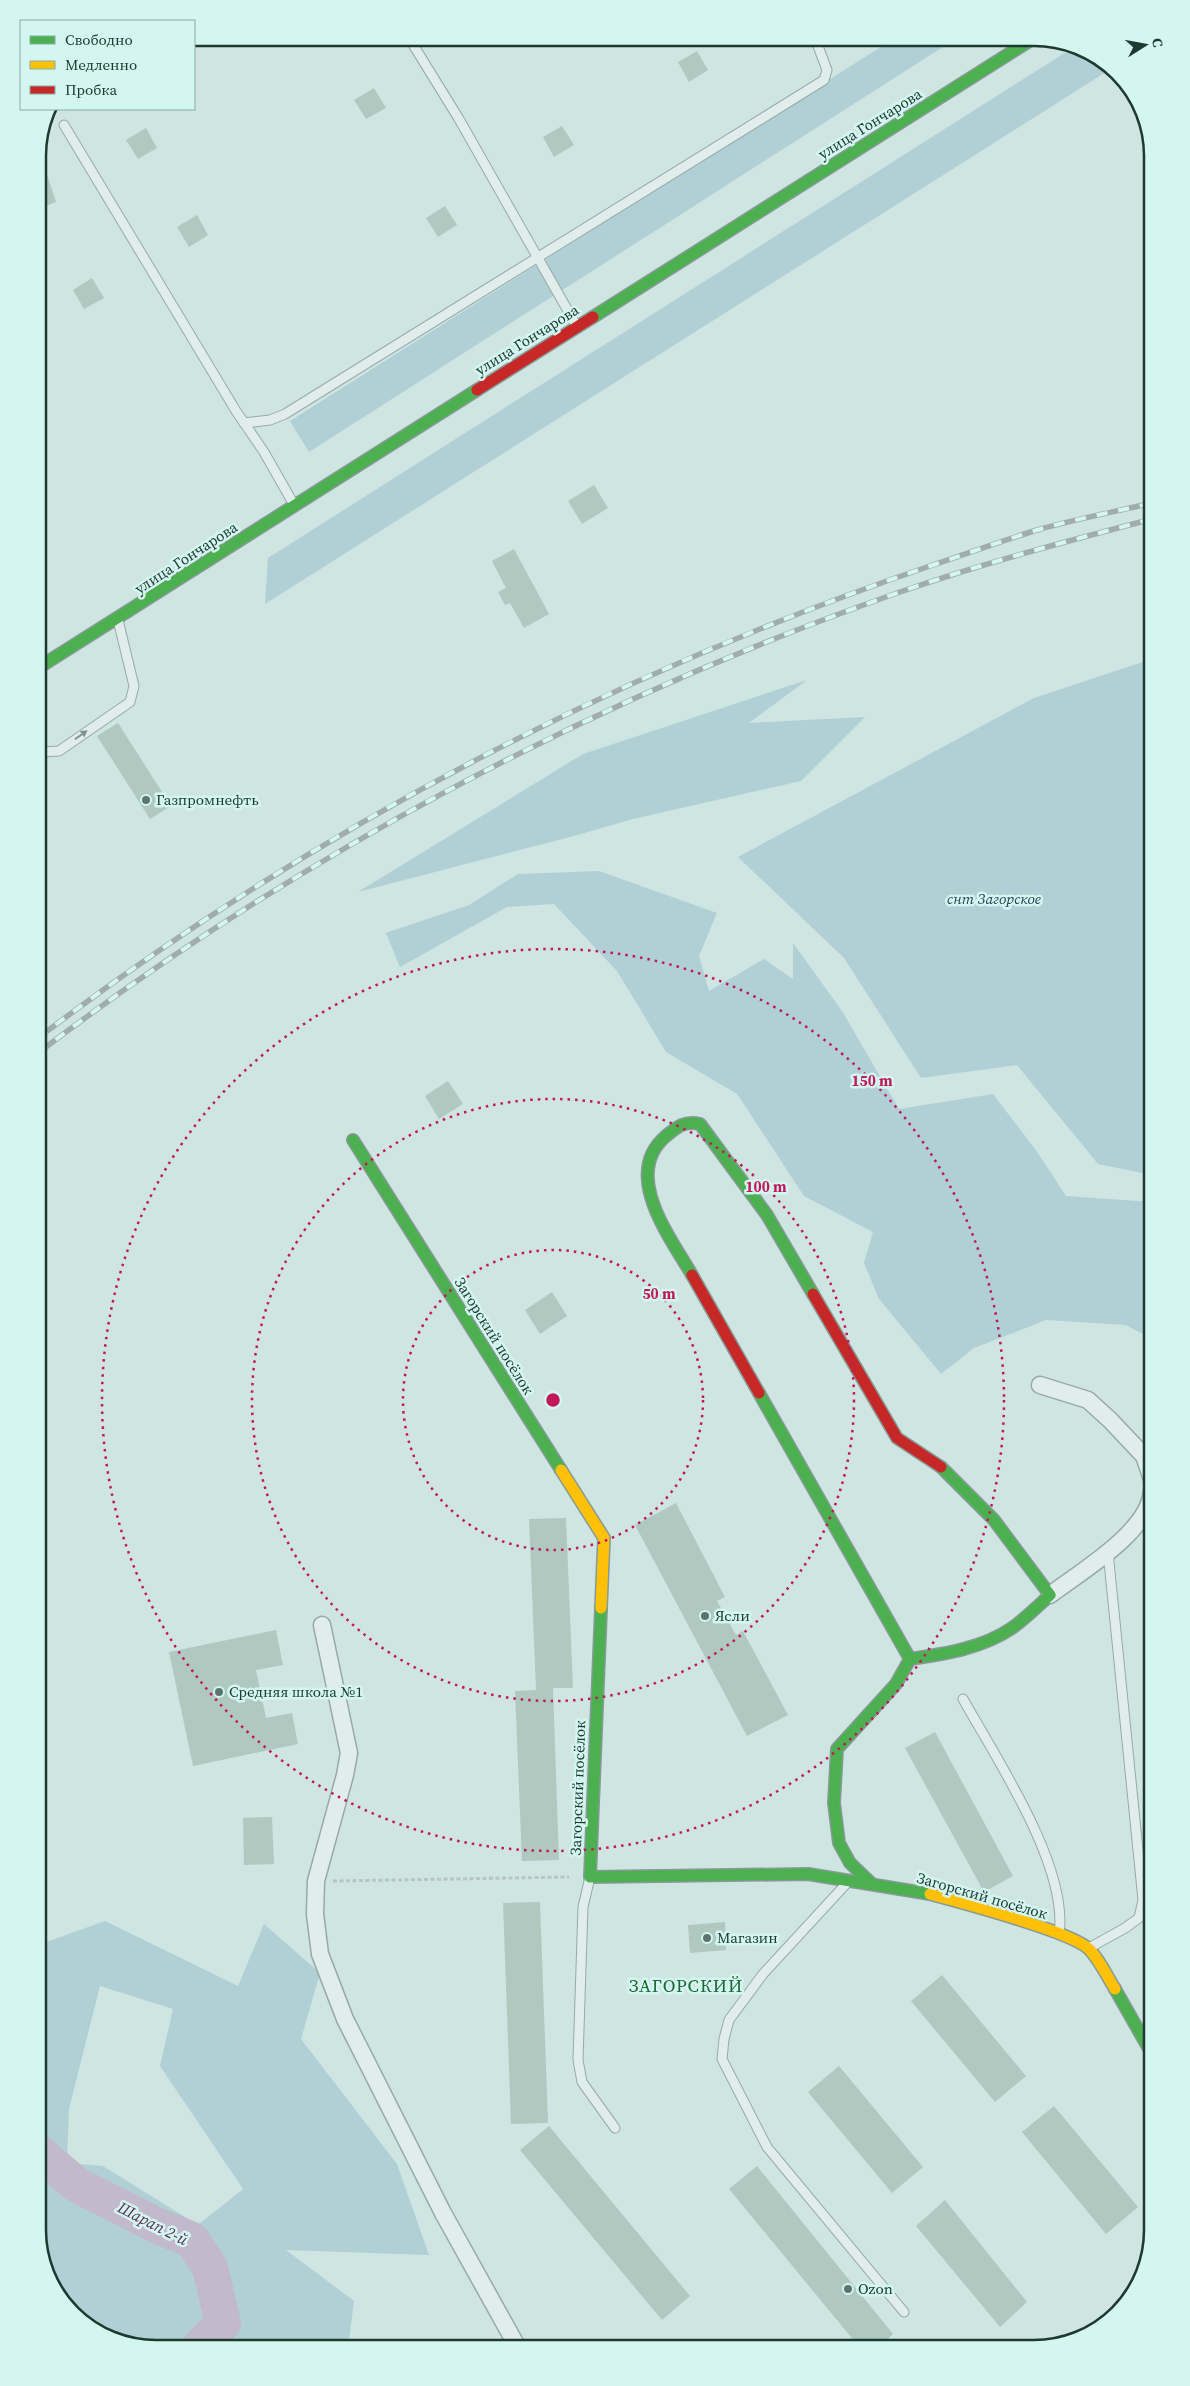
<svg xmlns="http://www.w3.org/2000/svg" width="1190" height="2386" font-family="'Source Serif 4',serif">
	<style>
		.green { fill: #b0d0d6; fill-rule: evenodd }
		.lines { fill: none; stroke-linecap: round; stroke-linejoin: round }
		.river { stroke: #c3b9cc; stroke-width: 36 }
		.building { fill: #afc9c0 }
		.lane-casing { stroke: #97aaa6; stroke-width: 11 }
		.street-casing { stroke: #97aaa6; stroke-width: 19 }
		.fast-casing { stroke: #869a96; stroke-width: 14 }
		.slow-casing { stroke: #869a96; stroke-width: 14 }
		.jam-casing { stroke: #869a96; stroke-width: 14 }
		.path { stroke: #b7c6c3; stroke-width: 3; stroke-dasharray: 4 2.5; stroke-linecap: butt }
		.lane { stroke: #e0edeb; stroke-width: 9 }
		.street { stroke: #e0edeb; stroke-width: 16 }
		.fast { stroke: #4caf50; stroke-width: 11 }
		.slow { stroke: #ffc107; stroke-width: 11 }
		.jam { stroke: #c62828; stroke-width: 11 }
		.rail-casing { stroke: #a0adaa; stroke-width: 5.5 }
		.rail { stroke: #d4f6f1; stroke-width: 4; stroke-dasharray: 11; stroke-linecap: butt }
		.oneway { fill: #7f948e }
		.ring { fill: none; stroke: #c2185b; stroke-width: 2.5; stroke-dasharray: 2.5 5 }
		.poi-dot { fill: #5c766e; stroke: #d4f6f1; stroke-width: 2 }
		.labels { text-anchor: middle; stroke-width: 5; stroke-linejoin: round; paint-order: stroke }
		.street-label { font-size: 15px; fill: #1e3a30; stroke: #d4f6f1 }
		.poi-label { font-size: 15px; fill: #1e3a30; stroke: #d4f6f1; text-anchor: start }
		.park-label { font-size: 15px; font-style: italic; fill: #254357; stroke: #d4f6f1 }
		.water-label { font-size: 16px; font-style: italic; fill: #5a2d56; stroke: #d4f6f1 }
		.quarter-label { font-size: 18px; letter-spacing: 1px; fill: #1d6737; stroke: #d4f6f1 }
		.rim { fill: none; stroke: #1e3a30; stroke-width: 2.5 }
		.centre { fill: #c2185b; stroke: #d4f6f1; stroke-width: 2.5 }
		.ring-label { font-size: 15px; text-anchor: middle; font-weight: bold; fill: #c2185b; stroke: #d4f6f1; stroke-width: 5; stroke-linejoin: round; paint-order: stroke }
	</style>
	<rect width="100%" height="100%" fill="#cee5e2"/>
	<g class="green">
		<path d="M895,38H957L309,452L290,421Z"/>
		<path d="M1071,49L1106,62L1144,111L1134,106L1106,72L265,604L268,558Z"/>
		<path d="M1152,659V1175L1098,1164L1017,1065L921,1078L844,958L738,857L1034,698Z"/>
		<path d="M807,680L749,723L865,717L801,781L633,819L574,836L358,892L583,754Z"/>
		<path d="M599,871L717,913L699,956L709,991L764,959L793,979V943L842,1011L899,1109L993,1094L1035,1149L1066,1196L1152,1202V1339L1126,1325L1046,1320L974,1348L941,1374L879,1299L864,1263L873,1232L804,1196L737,1094L666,1052L617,971L554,904L507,907L400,967L386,933L469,905L518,874Z"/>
		<path d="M105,1921L238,1986L264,1924L320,1973L301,2039L397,2164L429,2255L286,2250L354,2301L348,2348H149L90,2328L46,2275L38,2230V1945ZM100,1986L173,2009L160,2066L243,2189L198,2225L103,2166L67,2163L69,2109Z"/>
	</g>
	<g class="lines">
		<path class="river" d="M38,2152L77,2185L158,2226L192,2240L210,2268L223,2323L199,2348"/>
	</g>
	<g class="building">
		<path d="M697,51L708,70L689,82L678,62Z"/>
		<path d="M374,88L386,108L366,119L354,100Z"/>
		<path d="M562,126L574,145L554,157L543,137Z"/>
		<path d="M146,128L157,148L138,159L126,140Z"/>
		<path d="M38,156H41L56,202L38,209Z"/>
		<path d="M445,206L457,225L438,237L426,218Z"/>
		<path d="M197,215L208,235L189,247L177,227Z"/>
		<path d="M92,278L104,298L84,309L73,290Z"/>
		<path d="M594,485L608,508L582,524L568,501Z"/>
		<path d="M514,549L549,614L524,628L510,603L505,605L498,592L506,588L492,561Z"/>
		<path d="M118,723L171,806L150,819L97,736Z"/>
		<path d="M448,1081L463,1104L439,1119L425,1096Z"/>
		<path d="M552,1292L567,1316L540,1334L525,1310Z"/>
		<path d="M676,1503L725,1597L717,1601L736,1635L743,1631L788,1715L747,1736L635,1525Z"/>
		<path d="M566,1518L573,1688H553L559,1860L522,1861L515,1691L536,1690L529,1519Z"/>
		<path d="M276,1630L283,1665L256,1670L266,1718L292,1713L298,1744L193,1766L169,1652Z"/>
		<path d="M935,1732L1013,1876L984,1892L905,1748Z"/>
		<path d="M272,1817L274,1864L244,1865L243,1818Z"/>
		<path d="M540,1902L548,2123L511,2124L503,1903Z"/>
		<path d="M725,1922L726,1950L690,1953L688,1925Z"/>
		<path d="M942,1975L1026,2076L995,2102L911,2001Z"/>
		<path d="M839,2066L923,2167L892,2193L808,2092Z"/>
		<path d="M1054,2106L1138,2207L1106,2234L1022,2132Z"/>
		<path d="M549,2126L690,2296L662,2320L520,2150Z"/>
		<path d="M757,2166L893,2334L878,2348H860L729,2189Z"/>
		<path d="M945,2200L1027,2302L1000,2327L916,2226Z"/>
	</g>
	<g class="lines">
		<defs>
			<g id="lane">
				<path d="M409,38L459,119L576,325"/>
				<path d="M64,125L236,411L264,452L293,503"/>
				<path d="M244,423L270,420L285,414L824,80L827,70L815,38"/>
				<path d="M38,750L42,752L59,751L130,702L134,686L118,620"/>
				<path d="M963,1699C996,1758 1069,1867 1059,1934"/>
				<path d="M590,1877L583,1907L578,2060L582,2082L615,2128"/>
				<path d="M846,1884L763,1974L729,2020L724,2039L722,2059L767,2147L904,2312"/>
				<path d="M1089,1948L1125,1928L1139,1918L1143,1900L1108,1552"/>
			</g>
			<g id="street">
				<path d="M1040,1385L1088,1400L1110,1420L1144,1456L1152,1479"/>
				<path d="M1050,1595C1080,1572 1149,1532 1152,1491"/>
				<path d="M322,1625L349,1753L345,1775L316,1881L315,1914L320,1954L345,2019L443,2213L518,2348"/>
			</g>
			<g id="fast">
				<path d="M593,317L1034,38"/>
				<path d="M38,668L477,390"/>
				<path d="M353,1140L561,1470"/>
				<path d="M692,1275C670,1237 621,1174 666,1136C677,1127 685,1120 700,1124L767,1215L813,1294"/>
				<path d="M759,1393L910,1659L896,1684L837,1749L834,1803L839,1843L850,1863L871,1883"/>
				<path d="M601,1608L590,1877L808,1874L930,1894"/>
				<path d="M910,1659C945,1654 983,1648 1012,1628C1026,1618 1038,1606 1050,1595L994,1520L941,1467"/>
				<path d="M1115,1989L1152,2054"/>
			</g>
			<g id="slow">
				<path d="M561,1470L604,1538L601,1608"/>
				<path d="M930,1894C959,1902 1074,1932 1090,1950C1100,1961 1107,1976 1115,1989"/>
			</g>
			<g id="jam">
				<path d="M477,390L593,317"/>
				<path d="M692,1275L759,1393"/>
				<path d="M813,1294L897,1438L941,1467"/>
			</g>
		</defs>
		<use href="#lane" class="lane-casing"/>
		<use href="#street" class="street-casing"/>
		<use href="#fast" class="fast-casing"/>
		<use href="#slow" class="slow-casing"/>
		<use href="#jam" class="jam-casing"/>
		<path class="path" d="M333,1881L569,1877"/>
		<use href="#lane" class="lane"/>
		<use href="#street" class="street"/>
		<use href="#fast" class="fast"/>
		<use href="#slow" class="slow"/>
		<use href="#jam" class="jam"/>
		<defs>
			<g id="rail">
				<path d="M38,1038C311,831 606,676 930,566C966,554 1001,541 1037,530C1075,519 1114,512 1152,503"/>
				<path d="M38,1053C296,857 593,699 900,592C983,563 1068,541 1152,519"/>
			</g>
		</defs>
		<use href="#rail" class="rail-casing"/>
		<use href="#rail" class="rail"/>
	</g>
	<defs><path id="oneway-solid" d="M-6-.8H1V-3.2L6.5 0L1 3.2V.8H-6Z" transform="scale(1.25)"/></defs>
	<use class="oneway" href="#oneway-solid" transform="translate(81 735) rotate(-35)"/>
	<g class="ring">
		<circle cx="553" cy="1400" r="150"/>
		<circle cx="553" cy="1400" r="301"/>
		<circle cx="553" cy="1400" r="451"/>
	</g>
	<g class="poi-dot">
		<circle cx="146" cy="800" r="5"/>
		<circle cx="705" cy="1616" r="5"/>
		<circle cx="219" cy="1692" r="5"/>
		<circle cx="707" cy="1938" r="5"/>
		<circle cx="848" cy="2289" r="5"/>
	</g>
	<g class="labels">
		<g class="street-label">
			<text transform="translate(870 124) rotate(-32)" y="5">улица Гончарова</text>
			<text transform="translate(527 340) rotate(-32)" y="5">улица Гончарова</text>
			<text transform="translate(186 558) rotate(-33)" y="5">улица Гончарова</text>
			<text transform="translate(494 1336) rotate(58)" y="5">Загорский посёлок</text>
			<text transform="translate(578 1788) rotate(-88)" y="5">Загорский посёлок</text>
			<text transform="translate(982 1896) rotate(16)" y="5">Загорский посёлок</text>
		</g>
		<g class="poi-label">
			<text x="156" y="805">Газпромнефть</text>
			<text x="715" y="1621">Ясли</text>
			<text x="229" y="1697">Средняя школа №1</text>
			<text x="717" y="1943">Магазин</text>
			<text x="858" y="2294">Ozon</text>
		</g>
		<g class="park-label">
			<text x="994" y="904">снт Загорское</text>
		</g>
		<g class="water-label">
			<text transform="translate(153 2223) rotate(27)" y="6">Шарап 2-й</text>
		</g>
		<g class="quarter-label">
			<text x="686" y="1992">ЗАГОРСКИЙ</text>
		</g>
	</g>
	<path d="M0 0H1190V2386H0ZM156 46H1034A110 110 0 0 1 1144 156V2230A110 110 0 0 1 1034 2340H156A110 110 0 0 1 46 2230V156A110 110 0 0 1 156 46Z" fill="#d4f6f1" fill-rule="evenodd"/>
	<path class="rim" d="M156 46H1034A110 110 0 0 1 1144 156V2230A110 110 0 0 1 1034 2340H156A110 110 0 0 1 46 2230V156A110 110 0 0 1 156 46Z"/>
	<circle cx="553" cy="1400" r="8" class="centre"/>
	<g class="ring-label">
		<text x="872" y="1086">150 m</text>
		<text x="766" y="1192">100 m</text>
		<text x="659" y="1299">50 m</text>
	</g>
	<rect x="20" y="20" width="175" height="90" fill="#d4f6f1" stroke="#8baba4"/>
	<rect x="30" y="36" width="25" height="8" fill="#4caf50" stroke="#8baba4"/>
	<text x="65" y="45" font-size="15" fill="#1e3a30">Свободно</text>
	<rect x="30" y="61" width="25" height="8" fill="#ffc107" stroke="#8baba4"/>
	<text x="65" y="70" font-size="15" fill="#1e3a30">Медленно</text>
	<rect x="30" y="86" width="25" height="8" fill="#c62828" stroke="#8baba4"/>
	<text x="65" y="95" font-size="15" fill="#1e3a30">Пробка</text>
	<g transform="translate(1145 45) rotate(79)" stroke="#d4f6f1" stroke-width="4" paint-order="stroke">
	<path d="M0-4L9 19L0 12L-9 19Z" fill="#1e3a30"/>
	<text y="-8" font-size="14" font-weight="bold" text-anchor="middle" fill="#1e3a30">С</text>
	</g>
</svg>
